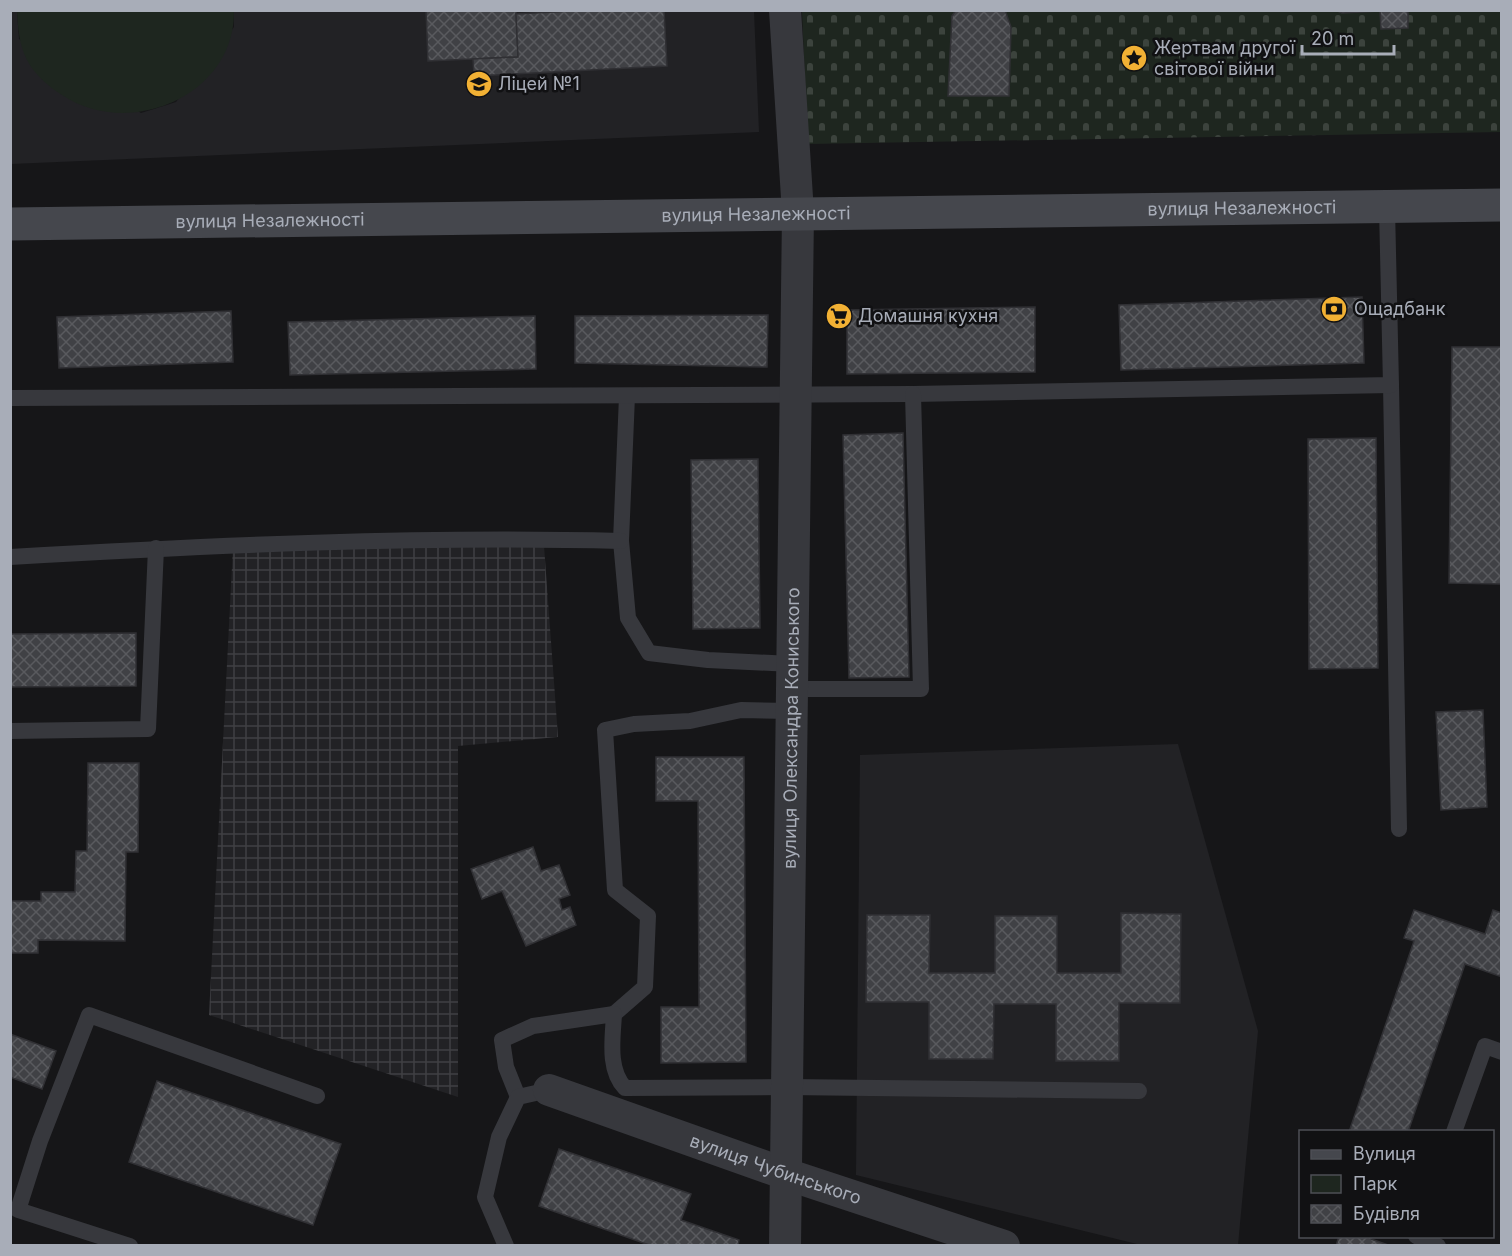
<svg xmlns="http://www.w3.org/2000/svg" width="1512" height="1256" font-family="Inter,sans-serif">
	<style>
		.built { fill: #222225 }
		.industrial { fill: url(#industrial-grid) }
		.green { fill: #1e261f }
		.cemetery { fill: url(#cemetery-stones) }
		.building { fill: url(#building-cross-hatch); stroke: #303034; stroke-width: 1.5 }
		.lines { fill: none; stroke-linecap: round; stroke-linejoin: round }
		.service { stroke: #37383d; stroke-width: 16 }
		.minor { stroke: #37383d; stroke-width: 32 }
		.secondary { stroke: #45474d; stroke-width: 33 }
		.labels { text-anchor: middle; stroke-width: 5; stroke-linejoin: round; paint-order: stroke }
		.poi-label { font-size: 18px; fill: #a8adb8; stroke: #111113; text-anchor: start }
		.street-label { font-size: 18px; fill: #a8adb8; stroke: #111113 }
	</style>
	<defs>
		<pattern id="industrial-grid" width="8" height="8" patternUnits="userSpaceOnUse" patternTransform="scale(1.5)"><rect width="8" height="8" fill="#222225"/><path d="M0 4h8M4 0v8" fill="none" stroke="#3f3f43"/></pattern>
		<pattern id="cemetery-stones" width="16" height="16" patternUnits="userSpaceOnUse" patternTransform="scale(1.5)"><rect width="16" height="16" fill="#1e261f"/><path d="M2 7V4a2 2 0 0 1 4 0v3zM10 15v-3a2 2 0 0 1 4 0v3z" fill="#3c433d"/></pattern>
		<pattern id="building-cross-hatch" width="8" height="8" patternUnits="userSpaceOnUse" patternTransform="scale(1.5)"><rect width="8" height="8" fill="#404145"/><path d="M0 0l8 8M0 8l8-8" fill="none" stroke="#595a5e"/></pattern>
	</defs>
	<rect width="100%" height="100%" fill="#161618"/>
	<g class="built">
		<path d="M10,11H17L19,39L141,113L176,102L234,27V11H754L759,132L11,164Z"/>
		<path d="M1178,744L1258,1031L1238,1245H1141L856,1175L860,755Z"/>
	</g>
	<path class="industrial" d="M544,546L558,737L458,746V1097L209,1015L233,547Z"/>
	<path class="green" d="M17,11H234C235,96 129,140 62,95C49,87 34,74 27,60C19,44 18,28 17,11Z"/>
	<path class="cemetery" d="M802,11H1501V132L808,144Z"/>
	<g class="building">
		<path d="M426,10H516L518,57L428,61Z"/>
		<path d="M590,10H664L667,66L474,76L473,59L518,57L516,14Z"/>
		<path d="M956,10H1005L1011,27L1009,96H948L952,16Z"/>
		<path d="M1335,10H1408V28L1381,29L1380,11L1342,13Z"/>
		<path d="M1362,297L1364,363L1121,370L1119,305Z"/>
		<path d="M1035,307V372L847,374V310Z"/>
		<path d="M231,311L233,362L59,368L57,317Z"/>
		<path d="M768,315L767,367L575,363V316Z"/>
		<path d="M535,316L536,369L290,375L288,322Z"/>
		<path d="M1452,347H1502V584L1449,583Z"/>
		<path d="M903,433L909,677L849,678L843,435Z"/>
		<path d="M1376,438L1378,668L1309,669L1308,439Z"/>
		<path d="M758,459L760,628L693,629L691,460Z"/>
		<path d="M136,633V686L10,687V634Z"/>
		<path d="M1483,710L1487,807L1441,810L1436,712Z"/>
		<path d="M656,757H744L746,1062L661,1063V1007H699L698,801H656Z"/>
		<path d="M88,763H139L138,852H126L125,941L38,940V953H10V901H41V892H75L76,851H87Z"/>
		<path d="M533,847L541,871L559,865L570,895L559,899L562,910L570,907L576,925L526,946L502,891L482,899L471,869Z"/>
		<path d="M1414,910L1485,934L1493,910L1502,913V977L1465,964L1408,1132H1349L1414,941L1404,938Z"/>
		<path d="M1121,913L1181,914L1180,1003H1119V1061H1056V1004H994L993,1059H929V1002H866L867,915H930L929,973H995V916H1057V973H1121Z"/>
		<path d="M10,1034L56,1051L42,1089L10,1077Z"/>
		<path d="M157,1081L341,1144L313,1225L129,1162Z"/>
		<path d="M559,1149L691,1194L681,1220L739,1240L738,1246H652L539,1206Z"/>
		<path d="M1339,1236H1372L1371,1239L1391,1246H1336Z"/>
	</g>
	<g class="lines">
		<g class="service">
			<path d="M1391,385L1399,829"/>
			<path d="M627,396L621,541L628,618L649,653L708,660L792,664"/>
			<path d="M10,398L913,394L1391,385L1387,208"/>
			<path d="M10,557C214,545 417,536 621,541"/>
			<path d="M792,689H921L913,394"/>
			<path d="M10,731L148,729L156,548"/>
			<path d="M614,1014L645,987L648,916L615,890L605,730L634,724L690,721L741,710L791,711"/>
			<path d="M518,1097L506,1067L502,1040L533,1026L614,1014C613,1037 607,1069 625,1088L787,1087L1139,1091"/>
			<path d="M1454,1132L1485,1046L1502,1052"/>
			<path d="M1416,1236L1438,1246"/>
			<path d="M130,1246L18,1210L40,1141L89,1015L317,1096"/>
			<path d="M506,1246L485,1197L499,1137L518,1097L549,1090"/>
		</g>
		<g class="minor">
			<path id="s1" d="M549,1090L786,1174L1004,1246"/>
			<path id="s2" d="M785,1246L798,213L785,10"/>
		</g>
		<path class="secondary" id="s3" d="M10,224L1502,205"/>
	</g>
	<defs>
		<symbol id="sight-disc" viewBox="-11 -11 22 22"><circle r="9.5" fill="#f2b134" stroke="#111113"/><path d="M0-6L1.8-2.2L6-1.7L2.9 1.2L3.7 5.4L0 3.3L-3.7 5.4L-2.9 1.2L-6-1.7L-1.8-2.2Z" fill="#111"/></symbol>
		<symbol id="school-disc" viewBox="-11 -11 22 22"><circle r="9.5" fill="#f2b134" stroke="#111113"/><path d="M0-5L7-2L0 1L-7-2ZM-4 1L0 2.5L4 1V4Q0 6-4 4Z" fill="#111"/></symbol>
		<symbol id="bank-disc" viewBox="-11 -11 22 22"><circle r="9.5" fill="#f2b134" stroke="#111113"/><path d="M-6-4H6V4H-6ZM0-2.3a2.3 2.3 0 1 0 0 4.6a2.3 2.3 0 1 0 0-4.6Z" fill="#111"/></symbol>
		<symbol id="supermarket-disc" viewBox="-11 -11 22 22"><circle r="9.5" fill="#f2b134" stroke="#111113"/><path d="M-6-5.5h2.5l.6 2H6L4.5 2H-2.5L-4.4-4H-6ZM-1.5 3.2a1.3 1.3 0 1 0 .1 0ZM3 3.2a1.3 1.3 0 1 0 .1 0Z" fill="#111"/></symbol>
	</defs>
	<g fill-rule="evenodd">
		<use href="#sight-disc" x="1119" y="43" width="30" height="30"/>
		<use href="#school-disc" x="464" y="69" width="30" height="30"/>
		<use href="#bank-disc" x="1319" y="294" width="30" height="30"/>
		<use href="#supermarket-disc" x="824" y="301" width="30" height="30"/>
	</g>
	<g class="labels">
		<g class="poi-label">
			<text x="1154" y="54">Жертвам другої<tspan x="1154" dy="21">світової війни</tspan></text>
			<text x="498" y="90">Ліцей №1</text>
			<text x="1354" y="315">Ощадбанк</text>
			<text x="858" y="322">Домашня кухня</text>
		</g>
		<g class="street-label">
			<text dy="6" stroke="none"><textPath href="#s3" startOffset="1232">вулиця Незалежності</textPath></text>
			<text dy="6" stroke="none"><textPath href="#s3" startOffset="746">вулиця Незалежності</textPath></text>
			<text dy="6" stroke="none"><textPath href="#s3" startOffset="260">вулиця Незалежності</textPath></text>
			<text dy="6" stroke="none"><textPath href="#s2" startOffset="518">вулиця Олександра Кониського</textPath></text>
			<text dy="6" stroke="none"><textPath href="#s1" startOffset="240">вулиця Чубинського</textPath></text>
		</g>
	</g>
	<rect width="1512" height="1256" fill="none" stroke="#a8adb8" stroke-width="24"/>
	<rect x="1299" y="1130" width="195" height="108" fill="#111113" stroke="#4d4f55" stroke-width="1.5"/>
	<rect x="1311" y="1150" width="30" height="9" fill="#45474d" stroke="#4d4f55" stroke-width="1.5"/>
	<text x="1353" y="1160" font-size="18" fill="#a8adb8">Вулиця</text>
	<rect x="1311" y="1175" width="30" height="18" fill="#1e261f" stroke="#4d4f55" stroke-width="1.5"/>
	<text x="1353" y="1190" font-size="18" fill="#a8adb8">Парк</text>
	<rect x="1311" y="1205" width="30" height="18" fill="url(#building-cross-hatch)" stroke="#4d4f55" stroke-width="1.5"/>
	<text x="1353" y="1220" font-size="18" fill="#a8adb8">Будівля</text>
	<path d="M1302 45v9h92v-9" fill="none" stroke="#a8adb8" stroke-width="3"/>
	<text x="1311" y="45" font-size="18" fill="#a8adb8" stroke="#111113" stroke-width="4.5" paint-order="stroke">20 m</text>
</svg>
